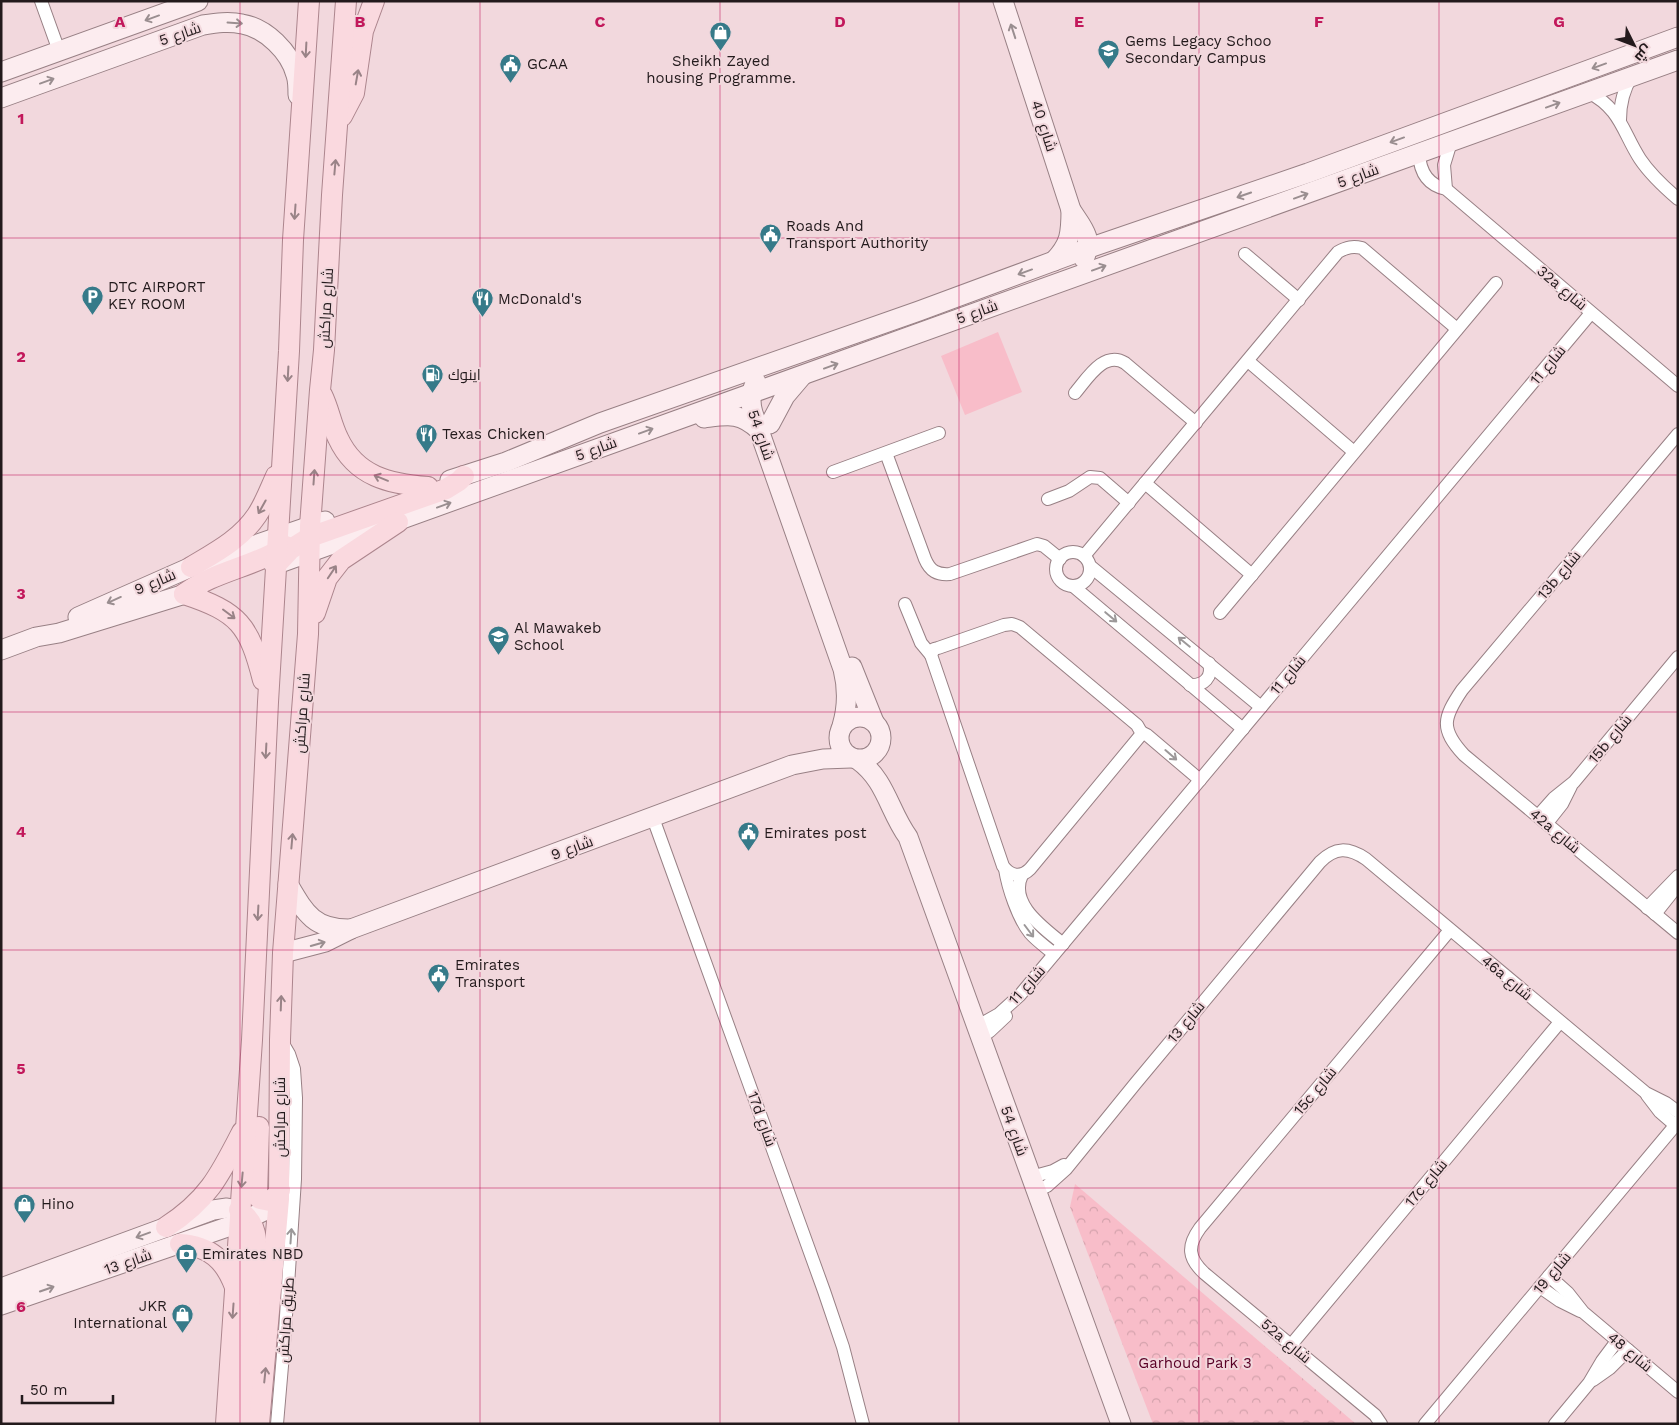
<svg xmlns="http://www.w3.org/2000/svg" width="1679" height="1425" font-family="'Work Sans',Cairo,sans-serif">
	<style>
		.park { fill: url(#park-crowns) }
		.pitch { fill: #f8bdc9 }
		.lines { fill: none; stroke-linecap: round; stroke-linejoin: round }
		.street-casing { stroke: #988085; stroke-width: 14 }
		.secondary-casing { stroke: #988085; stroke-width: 21 }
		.primary-casing { stroke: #ac858d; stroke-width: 22 }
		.street { stroke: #fff; stroke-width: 12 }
		.secondary { stroke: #fcecef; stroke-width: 19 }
		.primary { stroke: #fad9df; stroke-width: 20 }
		.oneway { stroke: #9a8e90 }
		.oneway2 { stroke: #998387 }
		.oneway3 { stroke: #9c9899 }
		.grid { fill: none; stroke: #c2185b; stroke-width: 1; stroke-opacity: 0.55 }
		.labels { text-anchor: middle; stroke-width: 4; stroke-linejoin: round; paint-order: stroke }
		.street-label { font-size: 15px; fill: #231a1c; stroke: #f2d8dd }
		.poi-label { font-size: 15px; fill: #231a1c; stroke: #f2d8dd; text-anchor: start }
		.park-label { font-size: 15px; fill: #590026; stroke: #f2d8dd }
		.grid-label { font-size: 16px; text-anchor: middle; font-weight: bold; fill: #c2185b; stroke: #f2d8dd; stroke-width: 4; stroke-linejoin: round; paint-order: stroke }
	</style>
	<defs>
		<pattern id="park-crowns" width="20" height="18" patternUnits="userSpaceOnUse" patternTransform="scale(1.25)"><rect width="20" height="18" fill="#f8bdc9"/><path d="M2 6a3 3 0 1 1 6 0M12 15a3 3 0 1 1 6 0" fill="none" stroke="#d4a2ac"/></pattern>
	</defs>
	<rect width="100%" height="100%" fill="#f2d8dd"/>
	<path class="park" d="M1075,1184L1356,1424H1153L1070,1207Z"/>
	<path class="pitch" d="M998,332L1022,392L965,415L941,356Z"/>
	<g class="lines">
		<defs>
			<g id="street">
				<path d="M41,1L59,51"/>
				<path d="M1588,92C1621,109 1622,131 1640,159C1650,174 1664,187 1678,199"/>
				<path d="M1620,120C1620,103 1623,90 1632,76"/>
				<path d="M1419,154C1420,172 1428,185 1446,189L1678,386"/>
				<path d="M1446,189L1444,165L1451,142"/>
				<path d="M1245,254L1299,300"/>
				<path d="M1248,361L1354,452"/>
				<path d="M1075,393C1087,379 1104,350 1125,363L1196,423"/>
				<path d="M1678,434L1462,690C1443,718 1440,729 1464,755L1678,933"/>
				<path d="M886,453L925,559C930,571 937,575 950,574L1037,544L1044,546L1060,559"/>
				<path d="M833,472L939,433"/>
				<path d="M1145,483L1252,575"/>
				<path d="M1048,499L1069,491L1090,477L1100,478L1129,503"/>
				<circle cx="1073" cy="569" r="17"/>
				<path d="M1084,556L1338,252C1347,247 1353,246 1362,248L1457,329"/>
				<path d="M1090,566L1261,707"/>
				<path d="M1073,586L1243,729"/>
				<path d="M905,604L921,643L931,655"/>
				<path d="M1220,613L1496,283"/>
				<path d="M1012,624L1020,627L1137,725L1141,732L1140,736L1030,869C1021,878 1010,876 1003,866L931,655L934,649L938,648L1004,625Z"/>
				<path d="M1190,685C1204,686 1213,677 1209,663"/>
				<path d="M1141,732L1147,735L1200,780"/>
				<path d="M1538,816L1554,798L1574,782L1678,657"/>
				<path d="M653,818L824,1291L843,1347L863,1424"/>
				<path d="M1547,823L1562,804L1571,786"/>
				<path d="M1005,869C1008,888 1018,918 1030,933C1037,941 1046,947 1054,954"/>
				<path d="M1022,875C1008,904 1044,928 1063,944"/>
				<path d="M1647,908L1678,876"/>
				<path d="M1655,914L1678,885"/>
				<path d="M976,1027L999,1014L1020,995L1591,313"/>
				<path d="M980,1038L990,1031L1006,1016"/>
				<path d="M1647,1095L1660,1112L1675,1125"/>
				<path d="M1031,1177L1053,1171L1064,1165"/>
				<path d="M1036,1191L1047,1186L1066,1169L1135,1084L1320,862C1335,847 1348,847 1366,859L1646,1093L1666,1103L1678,1112"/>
				<path d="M1549,1276L1568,1293L1583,1312L1678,1392"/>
				<path d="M1540,1287L1560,1301L1580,1311"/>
				<path d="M1291,1345L1560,1022"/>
				<path d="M1593,1380L1610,1368L1628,1350"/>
				<path d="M277,1424L285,1331L295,1179L296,1098L294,1069L289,1054L282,1042"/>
				<path d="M1381,1424L1375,1415L1204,1273C1188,1258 1187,1246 1200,1228L1450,930"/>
				<path d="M1425,1424L1678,1122"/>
				<path d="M1555,1424L1589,1383L1602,1361L1617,1341"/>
			</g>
			<g id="secondary">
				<path d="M1003,1L1071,210C1082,227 1094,238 1084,259"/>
				<path d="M1,72L198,1"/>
				<path d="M1,98L203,25C216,23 229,21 242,24C266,28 290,52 296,75C298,81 298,88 298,95"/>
				<path d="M1054,261C1070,244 1071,234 1071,210"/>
				<path d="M756,382C750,392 750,403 753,413L843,669C848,689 848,706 842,726"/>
				<path d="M704,418C728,415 740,412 759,430"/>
				<path d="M770,424L785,396L802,376"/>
				<path d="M450,480L506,462L600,423L919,311L1089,248L1308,173L1678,37"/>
				<path d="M274,565L1678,60"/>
				<path d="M78,617L191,567L325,521"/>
				<path d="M1,650L36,637L59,633L198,590"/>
				<path d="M852,667L874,722"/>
				<circle cx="860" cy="738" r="21"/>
				<path d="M858,760C886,780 889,811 908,837L1121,1424"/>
				<path d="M288,884C305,913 314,930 351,929"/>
				<path d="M283,953L325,942L351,929L792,765L823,759L851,758"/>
				<path d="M1,1288L213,1210L227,1208L239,1210"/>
				<path d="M1,1305L239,1223L264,1211L279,1199"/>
			</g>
			<g id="primary">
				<path d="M342,116L354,93L363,31L374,1"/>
				<path d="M322,395C329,409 331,424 338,438C356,477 390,484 428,487"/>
				<path d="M276,565L291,549L310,537L446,489L459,481L464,476"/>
				<path d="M191,567C216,552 241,539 257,515C265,503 270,489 276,476"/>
				<path d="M184,594C239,612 249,625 263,680"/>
				<path d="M184,594C214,571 254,567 286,546"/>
				<path d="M315,613L327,578L341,560L398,522"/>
				<path d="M259,1127L257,1196L260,1199L270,1201L277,1195L280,1190"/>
				<path d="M239,1210C250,1218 255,1227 256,1240L245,1424"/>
				<path d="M166,1227C208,1200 220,1175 242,1132"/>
				<path d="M180,1244C210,1246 225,1260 235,1287"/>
				<path d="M226,1424L252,1040L268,702L289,351L293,240L309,1"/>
				<path d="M259,1424L279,1199L280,1040L283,953L308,634L310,526L320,390L324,350L332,195L346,1"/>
			</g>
		</defs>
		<use href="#street" class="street-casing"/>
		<use href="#secondary" class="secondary-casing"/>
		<use href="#primary" class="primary-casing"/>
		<use href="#street" class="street"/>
		<use href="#secondary" class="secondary"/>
		<use href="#primary" class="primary"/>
	</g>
	<defs><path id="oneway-shaft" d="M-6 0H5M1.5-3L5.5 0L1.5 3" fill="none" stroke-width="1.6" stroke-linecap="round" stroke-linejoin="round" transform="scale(1.25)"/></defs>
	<g class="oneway">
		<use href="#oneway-shaft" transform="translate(152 18) rotate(160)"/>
		<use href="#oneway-shaft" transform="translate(235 23) rotate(4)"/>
		<use href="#oneway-shaft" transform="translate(1013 31) rotate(-108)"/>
		<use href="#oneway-shaft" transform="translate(1599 66) rotate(160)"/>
		<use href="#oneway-shaft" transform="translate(47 81) rotate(-20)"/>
		<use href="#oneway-shaft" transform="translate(1553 105) rotate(-20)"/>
		<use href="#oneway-shaft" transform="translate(1397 140) rotate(160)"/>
		<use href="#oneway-shaft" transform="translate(1244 195) rotate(161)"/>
		<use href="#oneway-shaft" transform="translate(1301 196) rotate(-20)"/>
		<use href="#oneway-shaft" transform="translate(1099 268) rotate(-20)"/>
		<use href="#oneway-shaft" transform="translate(1025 272) rotate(160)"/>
		<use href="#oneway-shaft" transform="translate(831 366) rotate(-20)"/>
		<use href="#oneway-shaft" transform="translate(646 431) rotate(-20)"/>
		<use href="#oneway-shaft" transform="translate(444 505) rotate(-20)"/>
		<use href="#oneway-shaft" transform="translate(114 600) rotate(156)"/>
		<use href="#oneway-shaft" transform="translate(318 944) rotate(-16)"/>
		<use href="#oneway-shaft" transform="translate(143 1235) rotate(160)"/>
		<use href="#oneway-shaft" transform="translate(47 1289) rotate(-19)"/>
	</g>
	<g class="oneway2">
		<use href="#oneway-shaft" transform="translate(306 50) rotate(93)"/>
		<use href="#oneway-shaft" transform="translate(357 77) rotate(-80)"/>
		<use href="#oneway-shaft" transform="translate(335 167) rotate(-85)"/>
		<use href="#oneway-shaft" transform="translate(295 212) rotate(94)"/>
		<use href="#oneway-shaft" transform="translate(288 374) rotate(93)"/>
		<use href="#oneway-shaft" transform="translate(314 477) rotate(-86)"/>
		<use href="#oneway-shaft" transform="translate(381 478) rotate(-158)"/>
		<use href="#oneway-shaft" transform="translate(262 507) rotate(119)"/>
		<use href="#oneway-shaft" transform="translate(332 572) rotate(-56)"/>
		<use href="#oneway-shaft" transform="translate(229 614) rotate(37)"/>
		<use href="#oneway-shaft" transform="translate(266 751) rotate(93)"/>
		<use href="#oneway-shaft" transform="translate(292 841) rotate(-85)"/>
		<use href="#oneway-shaft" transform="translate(258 913) rotate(93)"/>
		<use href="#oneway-shaft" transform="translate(281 1003) rotate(-88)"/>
		<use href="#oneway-shaft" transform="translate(242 1180) rotate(95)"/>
		<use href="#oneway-shaft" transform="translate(233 1311) rotate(94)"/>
		<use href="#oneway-shaft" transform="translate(265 1375) rotate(-84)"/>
	</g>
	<g class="oneway3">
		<use href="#oneway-shaft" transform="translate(1111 617) rotate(40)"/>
		<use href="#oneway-shaft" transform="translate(1184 642) rotate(-141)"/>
		<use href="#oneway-shaft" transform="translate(1171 755) rotate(41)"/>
		<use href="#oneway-shaft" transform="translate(1029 931) rotate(53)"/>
		<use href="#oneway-shaft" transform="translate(291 1236) rotate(-86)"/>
	</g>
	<path class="grid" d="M240,1V1424M480,1V1424M720,1V1424M959,1V1424M1199,1V1424M1439,1V1424M1,238H1678M1,475H1678M1,712H1678M1,950H1678M1,1188H1678"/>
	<defs>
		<symbol id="shop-pin" viewBox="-11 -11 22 30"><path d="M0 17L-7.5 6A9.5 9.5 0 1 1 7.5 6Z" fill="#367a89" stroke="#f2d8dd"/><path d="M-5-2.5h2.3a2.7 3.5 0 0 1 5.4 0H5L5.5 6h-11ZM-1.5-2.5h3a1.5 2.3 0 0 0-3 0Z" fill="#fff"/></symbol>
		<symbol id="school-pin" viewBox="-11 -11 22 30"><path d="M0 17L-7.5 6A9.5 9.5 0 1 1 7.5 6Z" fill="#367a89" stroke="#f2d8dd"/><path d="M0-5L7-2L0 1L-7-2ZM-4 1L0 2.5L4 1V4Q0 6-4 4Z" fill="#fff"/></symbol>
		<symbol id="civic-pin" viewBox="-11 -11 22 30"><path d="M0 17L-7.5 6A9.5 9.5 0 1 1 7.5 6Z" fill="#367a89" stroke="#f2d8dd"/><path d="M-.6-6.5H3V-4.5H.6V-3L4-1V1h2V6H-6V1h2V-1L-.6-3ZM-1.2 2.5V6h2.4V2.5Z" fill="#fff"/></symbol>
		<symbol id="parking-pin" viewBox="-11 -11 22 30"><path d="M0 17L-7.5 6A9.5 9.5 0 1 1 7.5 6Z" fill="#367a89" stroke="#f2d8dd"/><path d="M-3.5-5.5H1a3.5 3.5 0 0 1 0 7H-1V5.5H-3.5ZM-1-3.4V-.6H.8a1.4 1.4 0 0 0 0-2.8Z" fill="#fff"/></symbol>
		<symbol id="restaurant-pin" viewBox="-11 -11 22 30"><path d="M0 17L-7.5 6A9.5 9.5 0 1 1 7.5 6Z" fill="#367a89" stroke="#f2d8dd"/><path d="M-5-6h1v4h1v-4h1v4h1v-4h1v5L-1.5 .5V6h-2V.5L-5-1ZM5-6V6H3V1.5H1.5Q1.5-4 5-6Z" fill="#fff"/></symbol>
		<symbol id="fuel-pin" viewBox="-11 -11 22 30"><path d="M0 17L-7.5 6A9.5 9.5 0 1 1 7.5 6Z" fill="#367a89" stroke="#f2d8dd"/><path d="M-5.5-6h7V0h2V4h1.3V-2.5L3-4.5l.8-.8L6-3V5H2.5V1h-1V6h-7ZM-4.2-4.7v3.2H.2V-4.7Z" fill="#fff"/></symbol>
		<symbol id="bank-pin" viewBox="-11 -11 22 30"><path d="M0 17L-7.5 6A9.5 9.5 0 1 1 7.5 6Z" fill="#367a89" stroke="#f2d8dd"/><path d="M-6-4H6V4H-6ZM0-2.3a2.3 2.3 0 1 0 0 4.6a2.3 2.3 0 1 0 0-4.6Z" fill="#fff"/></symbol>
	</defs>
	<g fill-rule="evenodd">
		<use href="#shop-pin" x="708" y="20" width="25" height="34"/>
		<use href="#school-pin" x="1096" y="38" width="25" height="34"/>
		<use href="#civic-pin" x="498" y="52" width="25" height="34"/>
		<use href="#civic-pin" x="758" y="222" width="25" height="34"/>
		<use href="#parking-pin" x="80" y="284" width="25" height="34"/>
		<use href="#restaurant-pin" x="470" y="286" width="25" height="34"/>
		<use href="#fuel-pin" x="420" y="362" width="25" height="34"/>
		<use href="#restaurant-pin" x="414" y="422" width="25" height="34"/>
		<use href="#school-pin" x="486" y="624" width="25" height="34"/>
		<use href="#civic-pin" x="736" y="820" width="25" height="34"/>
		<use href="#civic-pin" x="426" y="962" width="25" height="34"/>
		<use href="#shop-pin" x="12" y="1192" width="25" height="34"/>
		<use href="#bank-pin" x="174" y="1242" width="25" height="34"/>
		<use href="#shop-pin" x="170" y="1302" width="25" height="34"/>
	</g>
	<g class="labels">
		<g class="street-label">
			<text transform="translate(180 34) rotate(-19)" y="5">شارع 5</text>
			<text transform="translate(1044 126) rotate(72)" y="5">شارع 40</text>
			<text transform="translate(1358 176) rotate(-20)" y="5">شارع 5</text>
			<text transform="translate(1562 288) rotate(40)" y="5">32a شارع</text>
			<text transform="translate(326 308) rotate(-87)" y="5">شارع مراكش</text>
			<text transform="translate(977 312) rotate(-20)" y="5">شارع 5</text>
			<text transform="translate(1548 365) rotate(-50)" y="5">شارع 11</text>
			<text transform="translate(761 435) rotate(71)" y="5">شارع 54</text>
			<text transform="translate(596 449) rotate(-20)" y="5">شارع 5</text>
			<text transform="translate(1559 575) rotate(-50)" y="5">13b شارع</text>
			<text transform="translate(155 582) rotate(-23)" y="5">شارع 9</text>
			<text transform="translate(1288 675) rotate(-50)" y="5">شارع 11</text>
			<text transform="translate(302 713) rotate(-86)" y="5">شارع مراكش</text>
			<text transform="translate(1610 739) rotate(-50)" y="5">15b شارع</text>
			<text transform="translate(1555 831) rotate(40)" y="5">42a شارع</text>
			<text transform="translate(572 848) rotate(-20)" y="5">شارع 9</text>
			<text transform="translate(1507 978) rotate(40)" y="5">46a شارع</text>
			<text transform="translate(1027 985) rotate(-48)" y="5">شارع 11</text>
			<text transform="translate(1186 1022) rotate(-50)" y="5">شارع 13</text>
			<text transform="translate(1315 1091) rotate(-50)" y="5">15c شارع</text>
			<text transform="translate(280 1117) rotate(-90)" y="5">شارع مراكش</text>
			<text transform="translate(762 1119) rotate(70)" y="5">17d شارع</text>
			<text transform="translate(1014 1131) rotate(70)" y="5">شارع 54</text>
			<text transform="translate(1426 1183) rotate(-50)" y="5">17c شارع</text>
			<text transform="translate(128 1262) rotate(-19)" y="5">شارع 13</text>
			<text transform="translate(1552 1273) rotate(-50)" y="5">شارع 19</text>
			<text transform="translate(286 1320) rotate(-86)" y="5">طريق مراكش</text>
			<text transform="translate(1286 1341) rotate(40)" y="5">52a شارع</text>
			<text transform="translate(1630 1352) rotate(40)" y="5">شارع 48</text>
		</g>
		<g class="poi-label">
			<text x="1125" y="46">Gems Legacy Schoo<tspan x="1125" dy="17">Secondary Campus</tspan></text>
			<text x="721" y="66" text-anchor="middle">Sheikh Zayed<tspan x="721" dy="17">housing Programme.</tspan></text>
			<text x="527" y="69">GCAA</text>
			<text x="786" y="231">Roads And<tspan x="786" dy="17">Transport Authority</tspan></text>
			<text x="108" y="292">DTC AIRPORT<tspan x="108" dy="17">KEY ROOM</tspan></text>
			<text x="498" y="304">McDonald's</text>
			<text x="448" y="380">اينوك</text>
			<text x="442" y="439">Texas Chicken</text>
			<text x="514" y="633">Al Mawakeb<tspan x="514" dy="17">School</tspan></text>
			<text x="764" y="838">Emirates post</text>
			<text x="455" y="970">Emirates<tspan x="455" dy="17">Transport</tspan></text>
			<text x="41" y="1209">Hino</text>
			<text x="202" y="1259">Emirates NBD</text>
			<text x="167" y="1311" text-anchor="end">JKR<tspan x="167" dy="17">International</tspan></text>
		</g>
		<g class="park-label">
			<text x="1195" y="1368">Garhoud Park 3</text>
		</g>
	</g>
	<g class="grid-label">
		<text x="120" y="27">A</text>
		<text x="360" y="27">B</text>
		<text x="600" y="27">C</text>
		<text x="840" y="27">D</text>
		<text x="1079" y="27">E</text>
		<text x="1319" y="27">F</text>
		<text x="1559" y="27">G</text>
		<text x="21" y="124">1</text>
		<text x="21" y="362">2</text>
		<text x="21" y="599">3</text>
		<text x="21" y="837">4</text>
		<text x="21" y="1074">5</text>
		<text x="21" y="1312">6</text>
	</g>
	<rect width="1679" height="1425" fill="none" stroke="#231a1c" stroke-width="5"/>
	<g transform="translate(1634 45) rotate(132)" stroke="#f2d8dd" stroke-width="4" paint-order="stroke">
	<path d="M0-4L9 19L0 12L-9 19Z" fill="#231a1c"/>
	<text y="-8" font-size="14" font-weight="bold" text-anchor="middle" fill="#231a1c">ش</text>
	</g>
	<path d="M22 1395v8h91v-8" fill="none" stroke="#231a1c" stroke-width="2.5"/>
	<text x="30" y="1395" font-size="15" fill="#231a1c" stroke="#f2d8dd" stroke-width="4" paint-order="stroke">50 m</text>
</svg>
